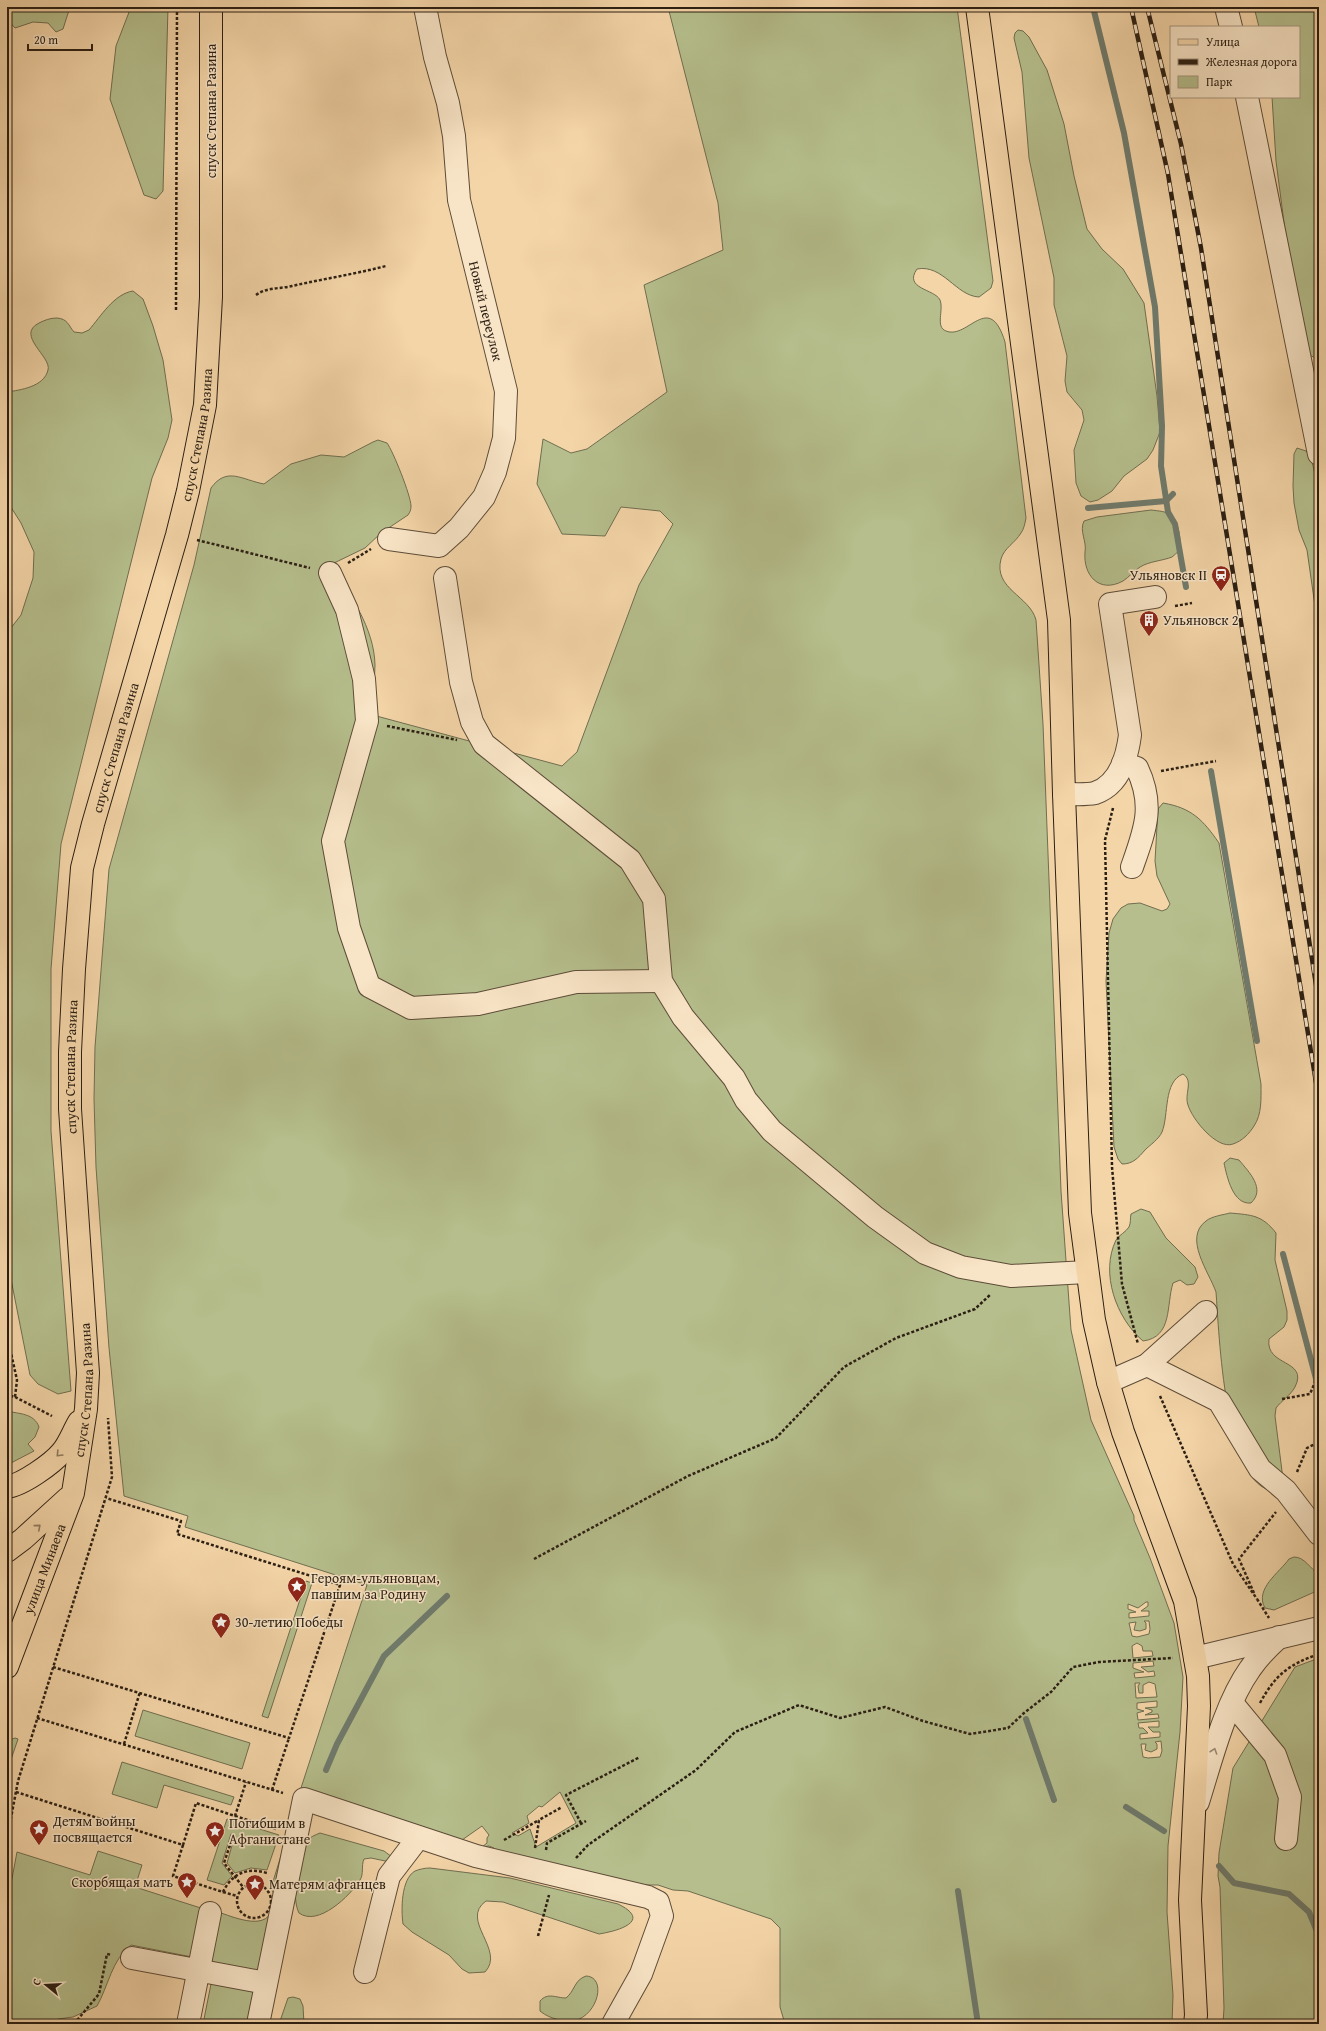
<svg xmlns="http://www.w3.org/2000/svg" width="1326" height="2031" font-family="'Gentium Book Plus',serif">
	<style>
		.green { fill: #b5be8c; stroke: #706e50; fill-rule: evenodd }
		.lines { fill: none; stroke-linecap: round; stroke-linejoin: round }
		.stream { stroke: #6f7b6d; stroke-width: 6 }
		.minor-casing { stroke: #5d4c38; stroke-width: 24 }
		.major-casing { stroke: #2b1f13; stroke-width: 24 }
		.path { stroke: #2b1f13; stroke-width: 2.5; stroke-dasharray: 3 2; stroke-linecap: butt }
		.minor { stroke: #f8e4c6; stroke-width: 22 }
		.major { stroke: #f4d5a8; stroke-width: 22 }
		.rail-casing { stroke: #2b1f13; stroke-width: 4.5 }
		.rail { stroke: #f8e4c6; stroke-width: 3; stroke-dasharray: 9; stroke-linecap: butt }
		.oneway { stroke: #907a5e }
		.oneway2 { stroke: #9c8b75 }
		.labels { text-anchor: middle; stroke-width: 3; stroke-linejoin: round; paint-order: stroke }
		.street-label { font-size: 14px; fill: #2b1f13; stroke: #f8e4c6 }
		.poi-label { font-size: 14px; fill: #2b1f13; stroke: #f8e4c6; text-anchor: start }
	</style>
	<rect width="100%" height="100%" fill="#f4d5a8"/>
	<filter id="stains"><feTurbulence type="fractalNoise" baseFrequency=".005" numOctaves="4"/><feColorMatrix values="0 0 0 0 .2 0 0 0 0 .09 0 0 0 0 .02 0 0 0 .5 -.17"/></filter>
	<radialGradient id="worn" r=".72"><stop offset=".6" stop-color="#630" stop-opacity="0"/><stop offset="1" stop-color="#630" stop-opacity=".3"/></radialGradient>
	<g class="green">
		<path d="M9,7H70L63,29L56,32L48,23L33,22L15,28L7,19Z"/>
		<path d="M131,7H168L163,191L156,199L144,195L110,99L116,46Z"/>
		<path d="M668,7H957L993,281L991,288L979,297C956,296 943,264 917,269C903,289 935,289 940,300C944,310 935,327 946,331C968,340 989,290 1005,342L1026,518C1025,523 1024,529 1021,533C1015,543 1004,548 1001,559C993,589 1030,596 1036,620L1043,724L1061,1191L1071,1330L1091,1420L1134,1516V1520L1150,1558L1174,1623L1183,1677L1180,1732L1168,1846L1167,1912L1173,1995L1172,2024H785L780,2007V1928L771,1919L688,1891L673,1890L658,1885H643L493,1849L494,1848L489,1846L482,1847L487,1843V1838L489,1835L482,1826L462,1840L301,1788L367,1585L185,1527L188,1516L124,1496L109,1348L96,1167L94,1099L95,1047L109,869L194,565L211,488C227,466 242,480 264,484L291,464L321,455L344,457L373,442L378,440L387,443C393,451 411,496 411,506C411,510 410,512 408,515L381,533L365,548L332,564C350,596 374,627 375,665C375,682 372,698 369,714L562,766L577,752L639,585L673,524L660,511L621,507L605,536L562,534L537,484L543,439L571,453L587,449L667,392L644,285L723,250L718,203ZM1146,1602H1148V1606L1141,1611H1149V1616L1129,1618V1613L1136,1612L1128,1609V1604L1138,1608ZM1144,1621H1149L1150,1629L1149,1634L1137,1637L1132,1636L1129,1623L1136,1622L1134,1630L1140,1631L1146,1629V1623ZM1137,1643L1142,1646L1143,1651H1152L1153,1656L1133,1658L1132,1646ZM1153,1661L1154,1666L1141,1667L1148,1672L1154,1671L1155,1676L1135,1678L1134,1673L1144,1672L1133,1668V1663ZM1149,1682L1155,1684L1157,1697L1136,1698L1135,1683H1140L1138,1686L1139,1693H1143V1685ZM1157,1701V1707L1145,1708L1152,1710V1712L1145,1715L1158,1714L1159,1718L1138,1720L1137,1713L1144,1711L1137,1709V1703ZM1159,1721V1727H1148L1153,1732H1160V1737L1140,1739V1734L1148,1733L1143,1728H1139L1138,1723ZM1161,1741L1162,1751L1160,1757L1148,1758L1143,1757L1141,1744H1146L1145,1750L1151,1752L1157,1749V1744L1155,1742ZM560,1792L576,1823L536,1847L530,1829L518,1836L512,1833L529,1823L527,1816L539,1806L542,1807Z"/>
		<path d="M1254,7H1319V360L1306,353L1297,323L1276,161L1272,97H1299V27H1259Z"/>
		<path d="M1018,30L1023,31L1029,37L1047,70L1064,124L1074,176L1087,229L1102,249L1123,269L1144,303L1157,396L1160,432L1153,450L1147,459L1124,476L1112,491L1098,500L1090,502L1081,496L1076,483L1074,450L1084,420L1082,410L1067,392L1065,381L1067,356L1054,305V278L1029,158L1022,72L1014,38L1015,33Z"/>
		<path d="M133,291L143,299L153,326L163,360L172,420L168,438L152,478L61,844L51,969V1131L71,1391L58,1394L38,1384L30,1375L7,1259V633L21,615L33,578L34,552L21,523L7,501V392C20,390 44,387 48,370C52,357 15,335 39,323C45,320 50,318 57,318C68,319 68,325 74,332L82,333L89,330C101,316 114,294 133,291Z"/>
		<path d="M1297,448L1306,451L1311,458L1319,490V615L1315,606L1307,550L1299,530L1294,503L1293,486L1294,454Z"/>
		<path d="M1151,510C1158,511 1167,511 1172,516C1178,521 1181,539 1180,547C1179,551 1176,554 1172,557C1162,561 1150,561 1140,567C1134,571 1129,577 1123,581C1099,594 1083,575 1085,552C1087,541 1079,531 1084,521L1097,517Z"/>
		<path d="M1163,803C1192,808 1203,820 1219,843L1261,1084C1261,1099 1262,1114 1254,1126C1249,1134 1242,1141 1233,1144C1217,1150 1192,1119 1188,1105C1184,1094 1194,1081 1183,1074C1163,1082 1169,1115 1162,1132C1159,1139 1150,1145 1145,1150C1138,1158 1133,1164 1122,1164L1118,1159L1114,1147L1106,981L1109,933L1113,919L1121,908L1128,904L1140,903L1162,911L1167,909L1170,904L1157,876L1155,861L1158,809Z"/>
		<path d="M1230,1158L1239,1160C1249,1172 1266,1189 1251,1203C1233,1205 1227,1177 1224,1163Z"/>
		<path d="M1141,1209L1150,1212L1166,1238L1195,1267L1198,1277L1194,1284L1187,1285L1180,1280L1173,1283C1166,1305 1173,1337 1143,1341C1116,1318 1100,1273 1116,1240C1119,1235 1126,1232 1129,1227C1131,1223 1130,1218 1131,1214Z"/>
		<path d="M1230,1213C1252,1215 1262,1215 1276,1233L1275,1260L1287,1311V1320L1284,1327L1269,1339C1265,1367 1309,1359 1295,1387C1290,1396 1282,1400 1276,1408L1275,1416L1283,1479L1274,1491C1224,1487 1219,1331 1216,1292C1209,1272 1183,1238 1206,1221C1212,1216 1223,1215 1230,1213Z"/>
		<path d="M7,1411C19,1414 34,1413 39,1427L35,1437L28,1444L34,1451L7,1465Z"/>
		<path d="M1294,1557C1305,1557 1310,1569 1319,1574V1590L1274,1610L1265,1608C1254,1589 1280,1572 1289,1559Z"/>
		<path d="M306,1581L312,1583L268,1718L262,1716Z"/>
		<path d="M1319,1658V2024H1223L1224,2008L1220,1887L1218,1876L1219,1853L1233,1768L1295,1667Z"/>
		<path d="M143,1710L250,1743L242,1769L135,1736Z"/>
		<path d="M15,1738L18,1739L7,1771V1741Z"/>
		<path d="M122,1762L234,1797L231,1805L164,1785L157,1808L112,1794Z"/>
		<path d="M298,1801L265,1979L205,1960L221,1913C236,1918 269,1932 273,1906C274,1900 275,1894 271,1888Z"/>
		<path d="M227,1819L279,1835L267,1870L251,1868L235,1873L227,1863L235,1835L231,1834L222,1863L232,1876L224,1885L207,1880Z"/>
		<path d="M320,1833L384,1851L392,1857L390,1862L371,1858L364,1859C361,1866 364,1874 360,1880C350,1896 318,1927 299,1913C291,1898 297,1855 307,1841C310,1837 315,1835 320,1833Z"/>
		<path d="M98,1851L142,1865L135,1887L207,1910L197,1958L131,1945C112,1959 108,1987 97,2006L73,2017L58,2019L57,2024H7V1905L17,1852L90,1875Z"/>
		<path d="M430,1868L510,1878L618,1904C653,1921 618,1931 599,1934L503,1902L486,1901C459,1920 506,1950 485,1972L469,1973L462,1969L449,1955L412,1932L403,1924C401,1910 401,1879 415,1871C420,1869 425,1868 430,1868Z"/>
		<path d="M586,1976C611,1977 594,2031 559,2020C552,2018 546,2016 540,2011V2001C548,1992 556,1998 566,1998C575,1991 574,1980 586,1976Z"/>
		<path d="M212,1979L261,1988L257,2024H203Z"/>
		<path d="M293,1997L300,1999L303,2006L304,2024H279L288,1998Z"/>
	</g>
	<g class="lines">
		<g class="stream">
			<path d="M1093,7L1124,133L1155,307L1162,426L1161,466L1168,512L1175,524L1186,587"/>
			<path d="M1088,508L1166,501L1173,494"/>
			<path d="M1211,771L1257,1041"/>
			<path d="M1283,1254L1319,1390"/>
			<path d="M1026,1719L1054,1800"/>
			<path d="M326,1770L337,1744L384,1656L447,1596"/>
			<path d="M1126,1807L1164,1831"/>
			<path d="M1219,1866L1234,1883L1289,1894L1309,1912L1319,1936"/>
			<path d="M958,1891L978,2024"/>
		</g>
		<defs>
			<g id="minor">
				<path d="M1226,7L1231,27"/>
				<path d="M1247,97L1319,454"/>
				<path d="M389,539L439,546L459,528L484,497L495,472L504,438L506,391L459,200L454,136L448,103L435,57L425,7"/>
				<path d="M330,573L347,610L364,679L367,721L333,841L349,928L369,986L411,1008L478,1004L576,982L661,981"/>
				<path d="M445,578L461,682L472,722L484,744L630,860L654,899L661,981L683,1017L734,1078L746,1100L772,1131L875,1217L925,1253L961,1267L1011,1276L1087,1272"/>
				<path d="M1123,763L1137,768C1155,806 1145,830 1132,867"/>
				<path d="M1064,794C1073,794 1086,795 1095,793C1119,785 1127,758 1130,735L1110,604L1155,597"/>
				<path d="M1147,1365L1219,1401L1260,1469L1286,1491L1319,1534"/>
				<path d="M1108,1382L1147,1365L1206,1312"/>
				<path d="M1195,1658L1319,1628"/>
				<path d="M1232,1703L1275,1755L1290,1797L1286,1839"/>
				<path d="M1198,1802C1211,1761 1225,1704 1250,1669C1258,1657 1268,1647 1279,1637"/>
				<path d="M132,1958L266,1983"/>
				<path d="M365,1972L389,1876L418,1838"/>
				<path d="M188,2024L210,1913"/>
				<path d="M258,2024L304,1799L476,1856L648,1897L658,1902L662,1916L641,1974L613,2024"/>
			</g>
			<g id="major">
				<path d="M977,7L1059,620L1064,794L1080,1213L1094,1320L1108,1382L1123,1432L1185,1601L1198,1676L1199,1706L1190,1900L1196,2015L1195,2024"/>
				<path d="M7,1487C22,1485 52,1464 62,1452C69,1444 73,1432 79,1422"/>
				<path d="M7,1551L23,1539L68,1498"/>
				<path id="s1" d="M7,1667L73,1493L86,1409L88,1373L70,1109V1052L74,969L82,868L93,824L177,535L188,491L205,405L211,297V7"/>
			</g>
		</defs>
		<use href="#minor" class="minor-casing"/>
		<use href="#major" class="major-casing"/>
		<g class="path">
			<path d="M7,164L8,167"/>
			<path d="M256,295C267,287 280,289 292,286C323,279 355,274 386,266"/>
			<path d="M176,310L177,7"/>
			<path d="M197,540L310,568"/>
			<path d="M348,563L371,549"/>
			<path d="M1175,606L1192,603"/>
			<path d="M387,726L457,740"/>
			<path d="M1161,771L1216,761"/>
			<path d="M1113,808L1105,840L1112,1167L1122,1284L1138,1344"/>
			<path d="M7,1335L17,1380L15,1397L7,1395"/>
			<path d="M1160,1396L1233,1564L1257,1599"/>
			<path d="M15,1397L52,1416"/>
			<path d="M1282,1399L1310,1394L1315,1382L1319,1381"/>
			<path d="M1297,1472L1307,1448L1319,1442"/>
			<path d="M534,1559L688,1476L776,1438L844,1367L896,1338L975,1309L991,1294"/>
			<path d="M1254,1593L1239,1559L1276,1512"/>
			<path d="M1257,1599L1269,1618"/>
			<path d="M53,1667L289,1738L340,1585L177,1534L181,1521L106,1498"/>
			<path d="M1260,1703C1276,1674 1288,1665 1319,1654"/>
			<path d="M37,1718L283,1793"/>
			<path d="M124,1744L140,1692"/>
			<path d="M272,1790L289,1738"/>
			<path d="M16,1792L183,1845L196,1803L235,1816L246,1782"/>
			<path d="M235,1816L276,1829"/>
			<path d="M581,1823L566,1795L640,1757"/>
			<path d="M233,1836L224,1863L243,1887"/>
			<path d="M7,1839L18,1781L112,1477L108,1418"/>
			<path d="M504,1840L539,1820"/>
			<path d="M183,1845L173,1876L223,1892C232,1873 248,1867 267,1873"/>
			<path d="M535,1848L539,1820L562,1807"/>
			<path d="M546,1850L547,1843L586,1821"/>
			<path d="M576,1858L588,1845L696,1770L735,1732L799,1705L840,1718L885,1707L923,1721L970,1734L1008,1728L1024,1713L1051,1692L1073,1667L1099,1662L1173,1658"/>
			<circle cx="254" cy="1901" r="17"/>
			<path d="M223,1892L237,1896"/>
			<path d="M538,1936L549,1895"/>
			<path d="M74,2024L99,1994L107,1954L112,1955"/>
		</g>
		<use href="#minor" class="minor"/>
		<use href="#major" class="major"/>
		<defs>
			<g id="rail">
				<path d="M1131,7L1168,174L1319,1101"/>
				<path d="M1147,7L1181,144L1201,248L1319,1004"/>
			</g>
		</defs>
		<use href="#rail" class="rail-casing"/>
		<use href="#rail" class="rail"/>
	</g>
	<defs><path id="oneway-chevron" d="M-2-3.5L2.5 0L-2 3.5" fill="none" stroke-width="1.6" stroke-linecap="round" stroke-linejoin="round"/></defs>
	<g class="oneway">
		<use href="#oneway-chevron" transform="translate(59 1454) rotate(134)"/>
		<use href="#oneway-chevron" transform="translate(38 1527) rotate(-41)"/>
	</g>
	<use class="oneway2" href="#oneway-chevron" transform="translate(1214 1751) rotate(-71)"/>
	<defs>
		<symbol id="station-pin" viewBox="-11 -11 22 30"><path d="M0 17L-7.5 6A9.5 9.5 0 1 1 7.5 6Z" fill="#8f2418" stroke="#f8e4c6"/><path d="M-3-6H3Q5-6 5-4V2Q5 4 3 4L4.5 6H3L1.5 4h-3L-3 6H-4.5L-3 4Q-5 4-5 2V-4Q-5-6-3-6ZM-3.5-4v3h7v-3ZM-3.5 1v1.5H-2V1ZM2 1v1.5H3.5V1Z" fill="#fff"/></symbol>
		<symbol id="building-pin" viewBox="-11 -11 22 30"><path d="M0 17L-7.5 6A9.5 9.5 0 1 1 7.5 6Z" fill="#8f2418" stroke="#f8e4c6"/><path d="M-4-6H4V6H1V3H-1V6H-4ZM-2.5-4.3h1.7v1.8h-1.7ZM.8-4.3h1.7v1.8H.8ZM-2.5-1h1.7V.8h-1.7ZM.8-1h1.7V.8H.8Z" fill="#fff"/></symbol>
		<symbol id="sight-pin" viewBox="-11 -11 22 30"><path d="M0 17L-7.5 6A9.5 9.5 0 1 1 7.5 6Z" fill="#8f2418" stroke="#f8e4c6"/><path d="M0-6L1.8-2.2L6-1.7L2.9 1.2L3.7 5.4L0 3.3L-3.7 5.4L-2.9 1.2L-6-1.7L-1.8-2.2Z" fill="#fff"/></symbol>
	</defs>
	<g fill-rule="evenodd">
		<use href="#station-pin" x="1210" y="564" width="22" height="30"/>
		<use href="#building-pin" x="1138" y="609" width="22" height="30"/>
		<use href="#sight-pin" x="286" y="1575" width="22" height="30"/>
		<use href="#sight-pin" x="210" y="1611" width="22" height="30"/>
		<use href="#sight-pin" x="28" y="1818" width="22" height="30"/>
		<use href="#sight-pin" x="204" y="1820" width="22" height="30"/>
		<use href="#sight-pin" x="176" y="1871" width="22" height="30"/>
		<use href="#sight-pin" x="244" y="1873" width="22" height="30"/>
	</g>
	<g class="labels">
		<g class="street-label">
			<text transform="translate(211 111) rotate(-90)" y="5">спуск Степана Разина</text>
			<text transform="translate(486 311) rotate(76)" y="5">Новый переулок</text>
			<text dy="5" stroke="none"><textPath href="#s1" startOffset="1262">спуск Степана Разина</textPath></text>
			<text dy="5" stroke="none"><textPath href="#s1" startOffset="938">спуск Степана Разина</textPath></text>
			<text dy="5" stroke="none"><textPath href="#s1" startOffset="614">спуск Степана Разина</textPath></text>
			<text dy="5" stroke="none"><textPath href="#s1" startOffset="290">спуск Степана Разина</textPath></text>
			<text dy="5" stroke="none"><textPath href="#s1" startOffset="105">улица Минаева</textPath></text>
		</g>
		<g class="poi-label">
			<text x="1207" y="580" text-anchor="end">Ульяновск II</text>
			<text x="1163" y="625">Ульяновск 2</text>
			<text x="311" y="1583">Героям-ульяновцам,<tspan x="311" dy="16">павшим за Родину</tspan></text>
			<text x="235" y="1627">30-летию Победы</text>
			<text x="53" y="1826">Детям войны<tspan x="53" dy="16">посвящается</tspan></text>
			<text x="229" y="1828">Погибшим в<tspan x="229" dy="16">Афганистане</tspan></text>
			<text x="173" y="1887" text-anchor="end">Скорбящая мать</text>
			<text x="269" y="1889">Матерям афганцев</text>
		</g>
	</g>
	<rect width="1326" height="2031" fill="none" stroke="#f4d5a8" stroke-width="24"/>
	<rect x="8" y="8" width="1310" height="2015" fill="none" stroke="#2b1f13" stroke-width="2"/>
	<rect x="12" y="12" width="1302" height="2007" fill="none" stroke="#2b1f13"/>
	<rect x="1170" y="26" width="130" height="72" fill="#f8e4c6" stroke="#a6957e"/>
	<rect x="1178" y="39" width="20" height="6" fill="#f4d5a8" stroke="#a6957e"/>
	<text x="1206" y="46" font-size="12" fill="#2b1f13">Улица</text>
	<rect x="1178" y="59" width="20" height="6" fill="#2b1f13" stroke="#a6957e"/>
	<text x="1206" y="66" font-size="12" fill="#2b1f13">Железная дорога</text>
	<rect x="1178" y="76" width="20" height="12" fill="#b5be8c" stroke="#a6957e"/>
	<text x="1206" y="86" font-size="12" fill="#2b1f13">Парк</text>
	<g transform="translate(46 1985) rotate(288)" stroke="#f8e4c6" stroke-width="3" paint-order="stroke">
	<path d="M0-3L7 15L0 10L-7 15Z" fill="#2b1f13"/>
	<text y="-6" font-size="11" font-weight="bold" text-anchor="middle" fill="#2b1f13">С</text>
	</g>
	<path d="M28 44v6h64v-6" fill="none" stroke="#2b1f13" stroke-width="2"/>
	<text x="34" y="44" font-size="12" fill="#2b1f13" stroke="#f8e4c6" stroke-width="3" paint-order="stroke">20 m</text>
	<rect width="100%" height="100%" filter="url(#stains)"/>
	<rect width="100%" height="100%" fill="url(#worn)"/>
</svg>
